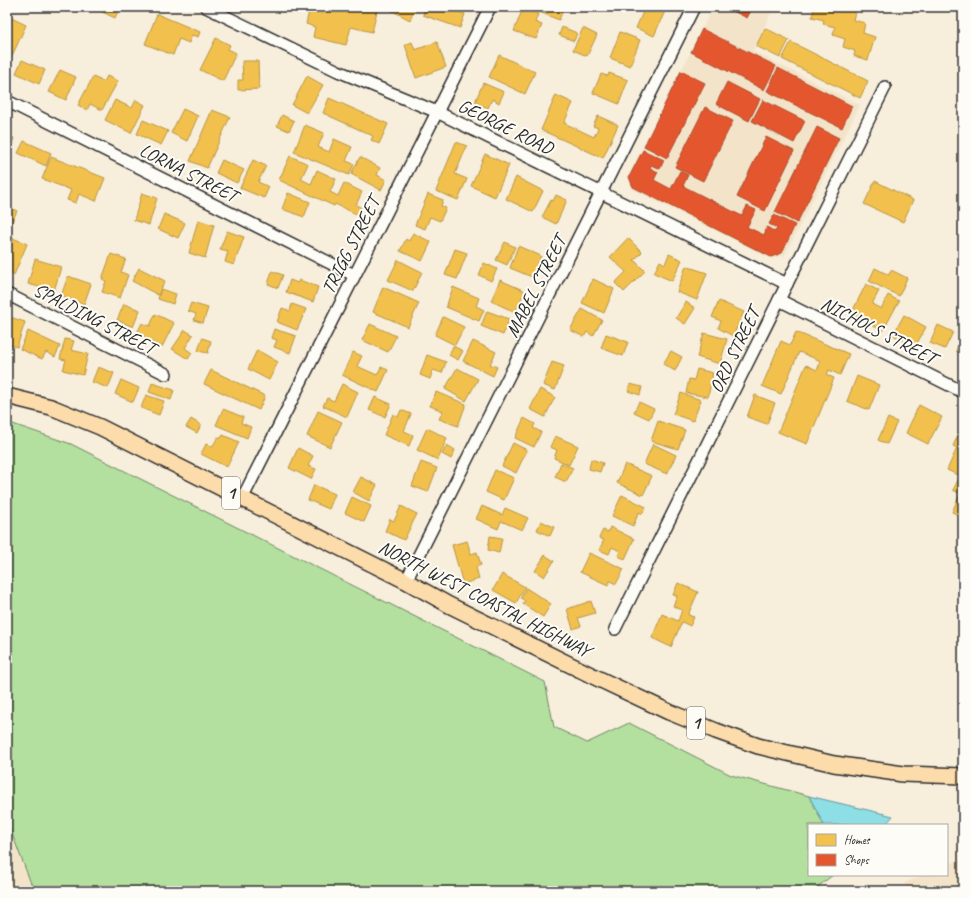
<svg xmlns="http://www.w3.org/2000/svg" width="970" height="898" font-family="Caveat,sans-serif">
	<style>
		.built { fill: #f3e4c9 }
		.green { fill: #b3e09e; stroke: #6f8664 }
		.water { fill: #8ddee5; stroke: #66969b }
		.homes { fill: #f2c14e; stroke: #b69444 }
		.shops { fill: #e4572e; stroke: #ac4a2d }
		.lines { fill: none; stroke-linecap: round; stroke-linejoin: round }
		.minor-casing { stroke: #2b2b2b; stroke-width: 14 }
		.highway-casing { stroke: #2b2b2b; stroke-width: 18 }
		.minor { stroke: #fdfcf7; stroke-width: 11 }
		.highway { stroke: #fddcac; stroke-width: 15 }
		.labels { text-anchor: middle; stroke-width: 4; stroke-linejoin: round; paint-order: stroke }
		.shield { fill: #fdfcf7; stroke: #6a6a68; stroke-width: 1 }
		.shield-label { font-size: 18px; font-weight: bold; fill: #2b2b2b }
		.street-label { font-size: 19px; fill: #2b2b2b; stroke: #fdfcf7 }
	</style>
	<rect width="100%" height="100%" fill="#f7eedc"/>
	<filter id="ink" filterUnits="userSpaceOnUse"><feTurbulence type="fractalNoise" baseFrequency=".025" numOctaves="2"/><feDisplacementMap in="SourceGraphic" scale="8" xChannelSelector="R" yChannelSelector="G"/><feConvolveMatrix kernelMatrix="1 2 1 2 8 2 1 2 1" color-interpolation-filters="sRGB"/></filter>
	<g filter="url(#ink)">
		<g class="built">
			<path d="M713,7H774L753,51L860,105L785,255L772,259L632,189L628,177Z"/>
			<path d="M7,821L34,891H7Z"/>
			<path d="M963,859V891H907L904,883L923,875H947V865Z"/>
		</g>
		<path class="green" d="M7,422L71,444L545,682L554,727L587,743L629,723L731,775L809,796L824,825H809V875H833L812,891H34L7,821Z"/>
		<path class="water" d="M809,796L893,816L885,825H824Z"/>
		<g class="homes">
			<path d="M92,7H120L115,18Z"/>
			<path d="M310,7H378L372,32L351,27L346,45L313,37L315,27L306,24Z"/>
			<path d="M385,7H416L410,20Z"/>
			<path d="M425,7H445L465,14L460,28L423,15Z"/>
			<path d="M527,7H564L559,20Z"/>
			<path d="M631,7H657L665,11L654,36L636,28L643,12Z"/>
			<path d="M809,7H843V8L855,12L853,20L865,23L863,33L875,37L868,60L854,56L855,51L843,47L845,39L833,35L835,27L823,24L824,20L812,17L814,8Z"/>
			<path d="M523,8L538,14L535,22L542,25L536,39L514,31Z"/>
			<path d="M157,14L200,32L198,37L192,35L189,43L179,39L173,55L145,44Z"/>
			<path d="M7,16L26,25L8,65H7Z"/>
			<path d="M562,27L577,33L574,41L559,35Z"/>
			<path d="M583,28L597,35L587,56L573,50Z"/>
			<path d="M765,28L789,40L780,58L756,46Z"/>
			<path d="M620,32L640,40L630,66L610,58Z"/>
			<path d="M216,38L230,45L228,49L236,53L223,81L200,70Z"/>
			<path d="M412,42L415,50L437,42L446,67L416,78L405,45Z"/>
			<path d="M791,42L868,81L860,98L782,59Z"/>
			<path d="M499,55L535,72L525,94L489,77Z"/>
			<path d="M22,60L45,70L39,84L16,73Z"/>
			<path d="M242,61H258L259,89L238,90V80H243Z"/>
			<path d="M60,70L76,77L66,100L49,92Z"/>
			<path d="M609,73L628,80L619,104L593,93L601,74L608,76Z"/>
			<path d="M107,76L118,81L102,110L90,104L87,110L78,105L93,77L104,82Z"/>
			<path d="M307,76L323,85L307,113L292,105Z"/>
			<path d="M483,83L504,92L499,103L492,99L488,108L475,102Z"/>
			<path d="M556,95L573,103L564,123L594,137L598,128L593,126L598,116L618,125L603,158L541,130Z"/>
			<path d="M329,98L388,124L379,144L371,140L373,136L323,113Z"/>
			<path d="M115,100L132,108L136,100L145,105L131,133L105,120Z"/>
			<path d="M183,109L198,116L187,141L171,133Z"/>
			<path d="M212,110L230,117L207,168L190,161Z"/>
			<path d="M282,115L294,121L289,131L277,126Z"/>
			<path d="M143,120L168,131L161,145L137,134Z"/>
			<path d="M305,125L324,133L318,147L329,152L334,139L352,147L346,161L354,164L349,175L294,152Z"/>
			<path d="M7,136L14,138L9,153L7,152Z"/>
			<path d="M24,141L51,153L46,166L18,153Z"/>
			<path d="M456,142L467,146L455,174L467,179L458,200L436,191Z"/>
			<path d="M485,154L509,165L495,197L471,186Z"/>
			<path d="M290,156L308,164L301,179L311,184L317,170L336,179L330,192L338,196L344,183L362,192L356,205L362,208L358,215L335,204L334,206L279,180Z"/>
			<path d="M51,157L105,178L96,201L79,194L76,203L67,200L71,190L42,179Z"/>
			<path d="M360,157L380,168L377,175L386,180L381,190L351,174Z"/>
			<path d="M222,160L244,170L237,183L216,173Z"/>
			<path d="M253,160L266,166L258,182L269,187L264,198L240,188Z"/>
			<path d="M516,177L543,191L533,212L506,199Z"/>
			<path d="M875,181L913,200L903,222L864,204Z"/>
			<path d="M142,193L157,198L149,225L134,220Z"/>
			<path d="M288,193L310,202L304,217L282,209Z"/>
			<path d="M428,194L443,200L441,206L446,208L440,221L430,217L425,229L415,225Z"/>
			<path d="M556,195L567,200L556,224L542,217L551,200L553,201Z"/>
			<path d="M7,206L17,211L7,232Z"/>
			<path d="M164,214L185,223L178,238L158,229Z"/>
			<path d="M198,220L214,225L205,258L189,253Z"/>
			<path d="M227,231L244,237L234,265L225,262L228,251L220,249Z"/>
			<path d="M413,233L431,242L422,261L400,251L406,239L409,241Z"/>
			<path d="M8,236L27,244L14,275L7,272V239Z"/>
			<path d="M628,238L642,252L634,260L645,271L624,292L615,283L626,272L610,257Z"/>
			<path d="M505,242L515,247L507,265L496,260Z"/>
			<path d="M518,246L541,256L532,277L510,268Z"/>
			<path d="M455,249L467,253L457,279L445,275Z"/>
			<path d="M111,254L126,259L121,272L128,275L120,298L102,292L106,281L102,279Z"/>
			<path d="M669,254L682,260L672,281L654,273L660,261L665,264Z"/>
			<path d="M35,259L61,267L54,291L28,284Z"/>
			<path d="M398,260L422,272L413,291L388,280Z"/>
			<path d="M484,263L497,269L491,281L479,275Z"/>
			<path d="M686,266L707,273L697,300L677,292Z"/>
			<path d="M139,268L165,281L158,295L132,281Z"/>
			<path d="M875,268L889,275L891,270L907,278L899,296L869,281Z"/>
			<path d="M272,271L283,275L278,288L268,284Z"/>
			<path d="M68,276L91,284L84,304L61,296Z"/>
			<path d="M593,279L614,289L604,313L582,303Z"/>
			<path d="M290,280L298,283L299,280L318,287L313,302L286,292Z"/>
			<path d="M500,280L525,291L515,312L491,301Z"/>
			<path d="M866,284L879,291L872,304L881,309L888,295L899,301L883,331L851,314Z"/>
			<path d="M383,287L419,303L408,327L373,312Z"/>
			<path d="M453,287L479,298L476,306L484,310L479,321L446,307Z"/>
			<path d="M161,289L176,294L173,304L158,299Z"/>
			<path d="M719,301L744,312L733,336L718,328L721,321L712,317Z"/>
			<path d="M686,302L695,308L685,324L676,318Z"/>
			<path d="M191,303L208,308L203,323L194,320L196,314L188,311Z"/>
			<path d="M124,304L140,310L133,327L117,320Z"/>
			<path d="M292,304L306,309L297,330L277,322L282,308L290,311Z"/>
			<path d="M582,309L602,320L593,336L587,332L584,337L570,330Z"/>
			<path d="M487,311L509,319L503,335L481,326Z"/>
			<path d="M155,314L174,323L162,347L136,335L142,323L150,326Z"/>
			<path d="M904,315L926,327L915,347L893,335Z"/>
			<path d="M7,316L25,322L17,347L7,344Z"/>
			<path d="M443,317L464,327L455,345L435,335Z"/>
			<path d="M370,324L396,336L388,352L362,340Z"/>
			<path d="M938,325L953,332L945,349L930,343Z"/>
			<path d="M274,329L296,336L290,353L274,347L277,340L271,338Z"/>
			<path d="M185,330L193,335L185,348L192,353L188,359L172,349Z"/>
			<path d="M28,331L60,346L55,357L46,352L42,359L20,349Z"/>
			<path d="M963,331V353L956,351Z"/>
			<path d="M796,332L849,354L840,375L829,370L827,375L834,378L807,444L778,432L806,365L817,370L821,361L799,352L781,394L762,386L781,341L790,345Z"/>
			<path d="M704,333L727,339L720,364L697,357Z"/>
			<path d="M606,334L628,342L623,356L601,348Z"/>
			<path d="M202,338L211,341L208,353L198,351Z"/>
			<path d="M65,339L74,341L71,350L88,354L83,375L63,370L66,360L60,359Z"/>
			<path d="M473,341L496,352L490,364L497,367L493,376L463,361Z"/>
			<path d="M453,346L463,351L458,360L449,355Z"/>
			<path d="M257,350L278,362L269,380L248,369Z"/>
			<path d="M671,351L682,357L675,371L663,364Z"/>
			<path d="M353,352L362,356L357,366L377,375L381,367L388,370L378,392L342,375Z"/>
			<path d="M427,355L446,362L442,373L433,370L430,379L420,375Z"/>
			<path d="M552,362L564,366L555,390L543,385Z"/>
			<path d="M98,367L114,373L108,388L92,382Z"/>
			<path d="M457,368L478,379L466,401L445,389Z"/>
			<path d="M697,369L713,373L708,397L686,393L689,379L694,380Z"/>
			<path d="M211,370L265,396L259,410L204,384Z"/>
			<path d="M857,376L879,385L869,410L847,401Z"/>
			<path d="M121,380L139,388L133,402L115,394Z"/>
			<path d="M152,383L174,390L171,400L149,392Z"/>
			<path d="M342,384L358,392L347,417L323,406L327,398L334,401Z"/>
			<path d="M630,384L642,387L640,395L628,391Z"/>
			<path d="M540,389L555,397L545,417L530,409Z"/>
			<path d="M436,392L466,404L458,426L439,419L443,411L430,406Z"/>
			<path d="M681,393L701,400L693,421L673,414Z"/>
			<path d="M146,395L164,401L159,415L141,408Z"/>
			<path d="M755,395L775,403L767,424L747,417Z"/>
			<path d="M375,397L391,404L385,417L369,410Z"/>
			<path d="M639,402L654,409L649,419L634,412Z"/>
			<path d="M919,405L942,417L928,444L906,433Z"/>
			<path d="M223,409L243,417L241,423L251,427L247,438L216,425Z"/>
			<path d="M401,410L411,414L404,431L413,435L409,446L384,435L393,414L398,417Z"/>
			<path d="M318,411L342,422L330,447L307,436Z"/>
			<path d="M524,418L535,424L533,428L541,432L534,447L515,438Z"/>
			<path d="M888,418L897,422L887,444L878,440Z"/>
			<path d="M191,419L201,425L197,433L186,427Z"/>
			<path d="M658,421L685,430L678,449L651,441Z"/>
			<path d="M427,428L447,438L438,460L417,450Z"/>
			<path d="M960,431L963,432V495L953,490L960,476L947,470L957,448L953,446Z"/>
			<path d="M223,435L239,442L227,467L201,454L206,444L212,447L218,437L221,438Z"/>
			<path d="M555,436L578,446L569,465L554,458L557,450L550,447Z"/>
			<path d="M513,443L527,450L516,473L502,466Z"/>
			<path d="M653,444L676,455L667,474L644,464Z"/>
			<path d="M447,445L455,450L451,459L442,454Z"/>
			<path d="M298,448L313,456L308,466L316,469L311,479L289,468Z"/>
			<path d="M591,459L603,463L600,472L589,469Z"/>
			<path d="M421,462L437,468L428,492L412,486Z"/>
			<path d="M561,463L573,468L566,482L555,477Z"/>
			<path d="M625,464L652,476L643,495L617,483Z"/>
			<path d="M495,470L514,478L504,500L486,492Z"/>
			<path d="M361,477L377,485L369,501L353,492Z"/>
			<path d="M314,485L335,494L329,509L308,500Z"/>
			<path d="M960,494L963,495V517L952,512Z"/>
			<path d="M622,495L646,507L642,514L639,512L633,526L612,516Z"/>
			<path d="M352,497L371,506L364,522L345,513Z"/>
			<path d="M401,506L417,514L404,540L385,531L390,519L394,521Z"/>
			<path d="M482,506L502,515L505,508L528,518L522,530L501,521L498,529L476,519Z"/>
			<path d="M541,521L554,527L550,536L537,530Z"/>
			<path d="M610,527L634,539L625,559L618,556L620,551L612,547L609,554L599,550L604,540L599,538L603,530L608,532Z"/>
			<path d="M490,536L502,538L499,553L488,550Z"/>
			<path d="M467,541L471,554L477,552L481,565L476,567L479,579L463,584L452,545Z"/>
			<path d="M589,553L624,569L616,584L610,581L608,585L580,572Z"/>
			<path d="M545,555L554,561L544,577L535,571Z"/>
			<path d="M502,574L525,587L516,603L493,590Z"/>
			<path d="M678,583L698,592L688,615L694,617L690,626L682,622L671,647L652,638L662,614L678,621L682,610L673,606L677,596L673,595Z"/>
			<path d="M526,588L551,604L543,617L523,604L525,601L521,598Z"/>
			<path d="M591,601L595,613L578,618L581,626L573,629L567,609Z"/>
		</g>
		<g class="shops">
			<path d="M725,7H753L747,18Z"/>
			<path d="M702,29L776,66L764,90L691,52Z"/>
			<path d="M778,68L852,106L842,128L767,91Z"/>
			<path d="M681,71L705,83L667,158L644,146Z"/>
			<path d="M727,82L760,99L749,121L716,104Z"/>
			<path d="M763,100L805,121L794,143L752,121Z"/>
			<path d="M705,107L733,121L703,181L675,167Z"/>
			<path d="M817,127L839,138L797,223L775,212Z"/>
			<path d="M766,137L794,151L765,211L737,197Z"/>
			<path d="M643,150L664,160L660,169L651,165L650,168L658,172L654,180L671,189L680,171L688,175L683,186L742,216L747,206L756,210L747,227L764,235L767,227L775,232L777,228L769,224L774,215L795,225L782,253L771,257L633,187L629,177Z"/>
		</g>
		<g class="lines">
			<defs>
				<g id="minor">
					<path d="M206,7L338,71L437,112L787,284"/>
					<path d="M7,101L354,275"/>
					<path d="M7,294L166,374"/>
					<path d="M779,300L963,392"/>
					<path d="M242,499L490,7"/>
					<path d="M406,581L694,7"/>
					<path d="M615,629L885,87"/>
				</g>
				<path id="highway" d="M7,396L51,407L100,427L406,581L449,605L597,678L669,712L716,731L758,746L834,764L903,774L963,776"/>
			</defs>
			<use href="#minor" class="minor-casing"/>
			<use href="#highway" class="highway-casing"/>
			<use href="#minor" class="minor"/>
			<use href="#highway" class="highway"/>
		</g>
	</g>
	<g class="labels">
		<g class="shield">
			<rect x="222" y="477" width="18" height="32" rx="3"/>
			<rect x="687" y="707" width="18" height="32" rx="3"/>
		</g>
		<g class="shield-label">
			<text x="231" y="499">1</text>
			<text x="696" y="729">1</text>
		</g>
		<g class="street-label">
			<text transform="translate(506 126) rotate(26)" y="7">GEORGE ROAD</text>
			<text transform="translate(189 172) rotate(27)" y="7">LORNA STREET</text>
			<text transform="translate(350 245) rotate(-63)" y="7">TRIGG STREET</text>
			<text transform="translate(535 286) rotate(-63)" y="7">MABEL STREET</text>
			<text transform="translate(95 318) rotate(27)" y="7">SPALDING STREET</text>
			<text transform="translate(879 330) rotate(27)" y="7">NICHOLS STREET</text>
			<text transform="translate(734 350) rotate(-64)" y="7">ORD STREET</text>
			<text transform="translate(485 598) rotate(27)" y="7">NORTH WEST COASTAL HIGHWAY</text>
		</g>
	</g>
	<rect width="970" height="898" fill="none" stroke="#fdfcf7" stroke-width="24"/>
	<rect x="12" y="12" width="946" height="874" fill="none" stroke="#2b2b2b" stroke-width="1.5" filter="url(#ink)"/>
	<rect x="808" y="824" width="140" height="52" fill="#fdfcf7" stroke="#a9a8a5"/>
	<rect x="816" y="834" width="20" height="12" fill="#f2c14e" stroke="#a9a8a5"/>
	<text x="844" y="844" font-size="12" fill="#2b2b2b">Homes</text>
	<rect x="816" y="854" width="20" height="12" fill="#e4572e" stroke="#a9a8a5"/>
	<text x="844" y="864" font-size="12" fill="#2b2b2b">Shops</text>
</svg>
